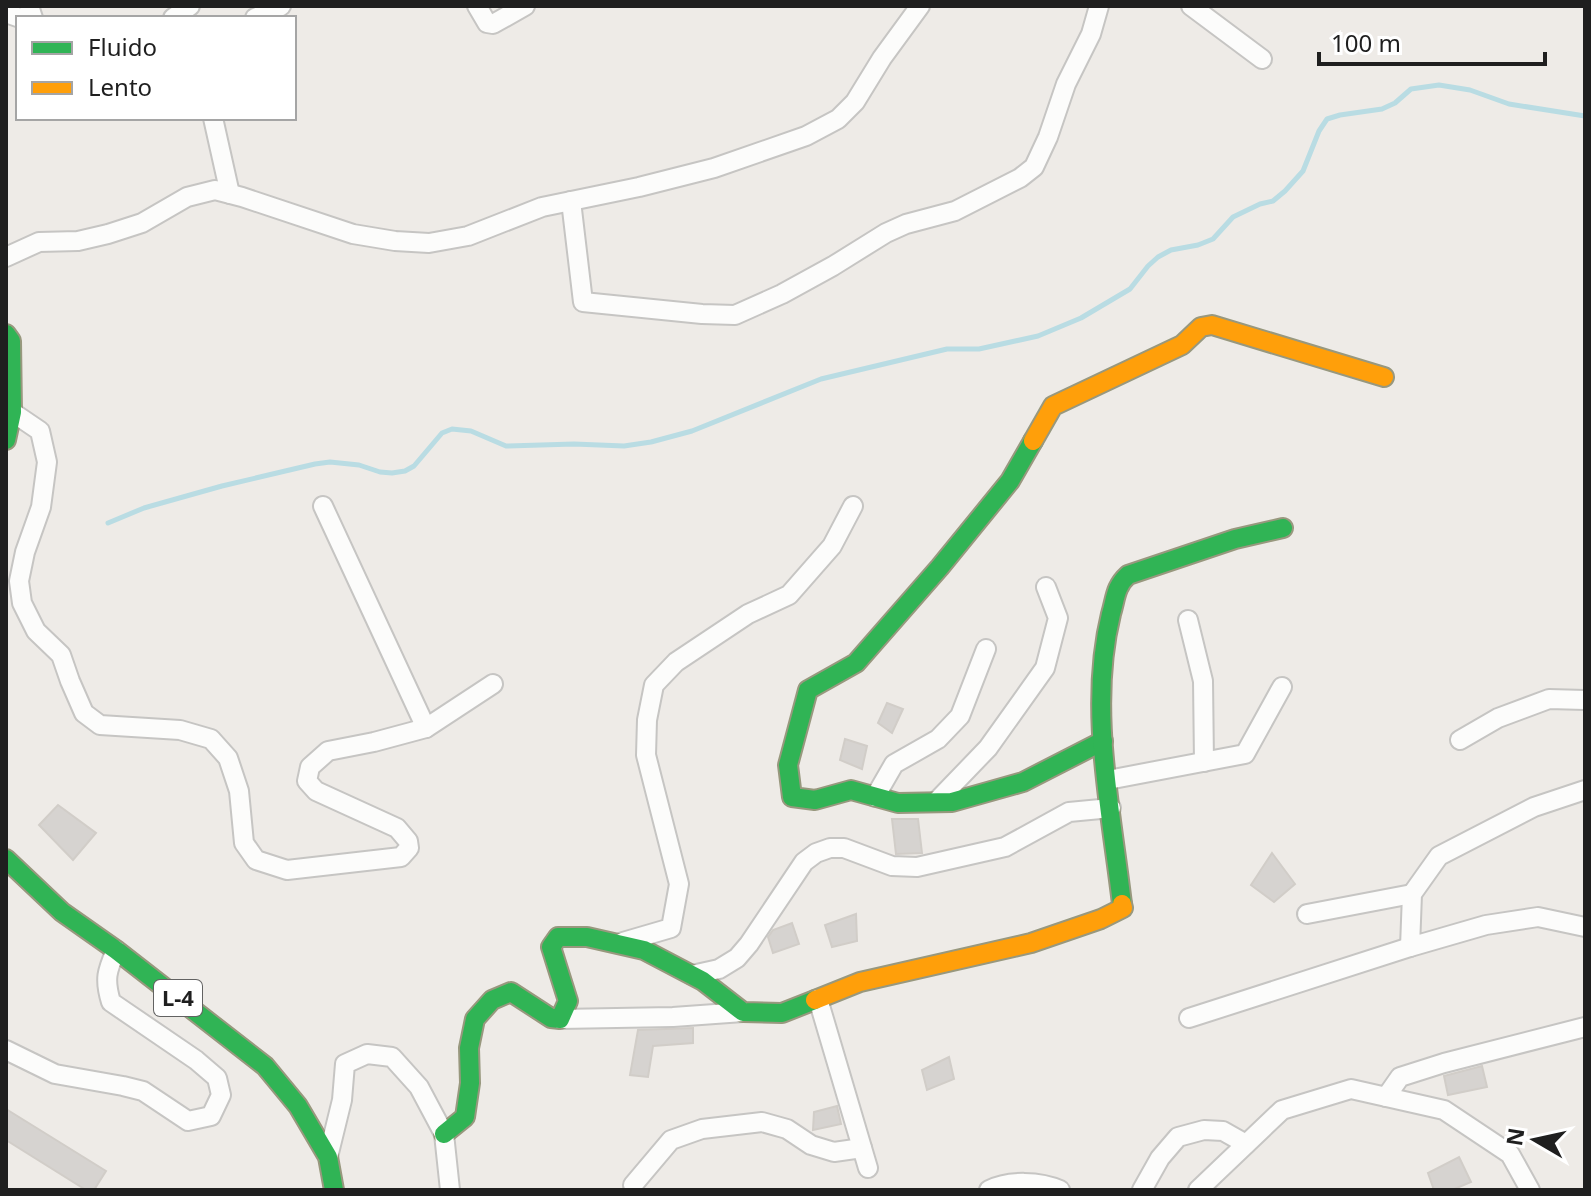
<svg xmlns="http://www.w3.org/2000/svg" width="1591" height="1196" font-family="'Noto Sans',sans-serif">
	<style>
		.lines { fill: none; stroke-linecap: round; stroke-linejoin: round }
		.stream { stroke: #b9dce3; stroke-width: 5 }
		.building { fill: #d6d3d0; stroke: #d1cdc8; stroke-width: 2 }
		.street-casing { stroke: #c6c5c3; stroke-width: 22 }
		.fast-casing { stroke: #98987e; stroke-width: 22 }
		.slow-casing { stroke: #98987e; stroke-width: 22 }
		.street { stroke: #fcfcfb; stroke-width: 18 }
		.fast { stroke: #30b455; stroke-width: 18 }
		.slow { stroke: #ff9f0a; stroke-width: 18 }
		.labels { text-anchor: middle; stroke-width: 6; stroke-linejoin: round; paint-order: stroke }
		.shield { fill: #fff; stroke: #626262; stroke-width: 2 }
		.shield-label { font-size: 22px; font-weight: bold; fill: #1f1f1f }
	</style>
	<rect width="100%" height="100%" fill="#eeebe7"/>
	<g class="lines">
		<path class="stream" d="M108,523L144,508L222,486L315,464L330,462L359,465L380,472L392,473L405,471L414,466L442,433L452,429L471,431L506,446L574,444L624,446L651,442L692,431L821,379L947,349H979L1038,336L1081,318L1130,289L1148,266L1158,257L1171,250L1198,245L1213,239L1233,217L1260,204L1273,201L1285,191L1303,171L1319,131L1327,119L1340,115L1382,109L1395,103L1411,89L1439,85L1470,90L1509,104L1585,116"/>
	</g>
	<g class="building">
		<path d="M887,703L903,709L892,733L878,723Z"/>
		<path d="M845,739L867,746L862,769L840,760Z"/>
		<path d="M58,805L96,833L73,860L39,825Z"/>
		<path d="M892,819H918L922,853L896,854Z"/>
		<path d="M1272,853L1295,884L1274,902L1251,885Z"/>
		<path d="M856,914L857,941L832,947L825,925Z"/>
		<path d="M792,923L799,944L773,953L768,937L773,930Z"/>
		<path d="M693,1028V1043L653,1046L648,1077L630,1075L638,1030Z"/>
		<path d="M949,1057L954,1079L927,1090L922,1070Z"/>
		<path d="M1482,1066L1487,1087L1448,1095L1444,1076Z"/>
		<path d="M837,1106L841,1124L813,1130L814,1112Z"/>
		<path d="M6,1109L106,1171L94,1190H86L6,1140Z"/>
		<path d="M1459,1157L1471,1182L1452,1190H1434L1428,1173Z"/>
	</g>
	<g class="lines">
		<defs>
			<g id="street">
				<path d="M29,6L33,18"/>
				<path d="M477,6L487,23L493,24L525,6"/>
				<path d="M1191,6L1262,59"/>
				<path d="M6,13L20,18"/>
				<path d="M173,18L190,6"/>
				<path d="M255,18L281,6"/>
				<path d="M213,118L230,194"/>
				<path d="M571,201L583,302L702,314L735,315L782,294L833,266L886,233L906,224L955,211L1020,178L1034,167L1048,137L1066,84L1091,34L1099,6"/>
				<path d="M6,257L39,242L78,241L108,234L142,223L187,197L215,190L242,197L353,234L395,241L429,243L468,236L542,207L639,187L714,168L806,136L838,119L855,102L882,58L920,6"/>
				<path d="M12,412L40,431L47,462L41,507L25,552L19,581L22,603L36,631L61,655L70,681L84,713L100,725L180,730L211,739L228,758L239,791L244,843L256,860L287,870L401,857L409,848L408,841L397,828L316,791L307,781L310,767L328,751L374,742L426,728L493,684"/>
				<path d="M323,506L426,728"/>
				<path d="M1188,620L1203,681L1204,762"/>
				<path d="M1460,740L1498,718L1549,699L1585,700"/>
				<path d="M1108,780L1245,754L1282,687"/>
				<path d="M1585,790L1534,807L1439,856L1412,894L1410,947L1486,925L1538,917L1585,927"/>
				<path d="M875,797L894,764L938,739L960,716L986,649"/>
				<path d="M936,802L988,748L1045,668L1058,618L1046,587"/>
				<path d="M1307,914L1412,894"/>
				<path d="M623,942L671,928L679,884L646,755L647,720L654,685L676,662L748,614L789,595L832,546L853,506"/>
				<path d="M692,975L719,969L737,958L749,944L804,862L816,853L830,848H844L892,866L917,867L1005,847L1069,812L1111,808"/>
				<path d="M818,999L868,1168"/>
				<path d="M1189,1018L1410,947"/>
				<path d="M560,1019L673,1017L743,1012"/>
				<path d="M6,1050L55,1074L123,1086L143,1091L188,1121L211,1116L221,1095L217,1078L196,1060L111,1002C104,979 107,971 116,950"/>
				<path d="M1386,1097L1400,1077L1444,1063L1585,1027"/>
				<path d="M328,1157L342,1100L345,1064L367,1054L392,1057L419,1087L444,1134L450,1190"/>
				<path d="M633,1185L671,1140L702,1129L762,1122L787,1129L811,1145L834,1152L862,1148"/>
				<path d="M989,1190C1009,1180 1040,1181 1060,1190"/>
				<path d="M1142,1190L1160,1158L1178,1137L1204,1130L1223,1131L1246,1144"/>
				<path d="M1198,1190L1282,1110L1351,1089L1444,1110L1510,1154L1530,1190"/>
			</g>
			<g id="fast">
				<path d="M6,334L11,341L12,412L6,440"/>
				<path d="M1033,441L1010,481L940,567L856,663L808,690L788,765L792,797L815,800L851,790L898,803L952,802L1023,782L1103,741"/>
				<path d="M6,859L62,912L116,950L265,1066L298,1106L328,1157L334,1190"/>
				<path d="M1122,904C1111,809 1088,707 1111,614C1116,597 1115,587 1128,575L1235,539L1283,528"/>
				<path d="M444,1134L465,1117L470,1083L469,1048L475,1019L492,1000L511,992L551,1018L560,1019L568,1001L551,947L558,937H587L644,950L703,981L743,1012L782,1013L815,1000"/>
			</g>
			<g id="slow">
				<path d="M1033,441L1053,406L1182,345L1201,327L1212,325L1384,377"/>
				<path d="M815,1000L860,982L1031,943L1101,919L1123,908L1122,904"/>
			</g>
		</defs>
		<use href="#street" class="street-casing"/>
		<use href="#fast" class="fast-casing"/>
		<use href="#slow" class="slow-casing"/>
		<use href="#street" class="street"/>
		<use href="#fast" class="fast"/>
		<use href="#slow" class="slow"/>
	</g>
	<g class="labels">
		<rect class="shield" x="154" y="980" width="48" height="36" rx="6"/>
		<g class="shield-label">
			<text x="178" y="1006">L-4</text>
		</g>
	</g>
	<rect width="1591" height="1196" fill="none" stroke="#1f1f1f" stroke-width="16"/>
	<rect x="16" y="16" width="280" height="104" fill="#ffffff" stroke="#a5a5a5" stroke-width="2"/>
	<rect x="32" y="42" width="40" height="12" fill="#30b455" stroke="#a5a5a5" stroke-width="2"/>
	<text x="88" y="56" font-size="24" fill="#1f1f1f">Fluido</text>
	<rect x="32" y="82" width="40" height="12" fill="#ff9f0a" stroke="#a5a5a5" stroke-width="2"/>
	<text x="88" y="96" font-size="24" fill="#1f1f1f">Lento</text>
	<g transform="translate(1535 1140) rotate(279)" stroke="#ffffff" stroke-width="6" paint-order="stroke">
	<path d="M0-6L14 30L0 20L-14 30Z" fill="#1f1f1f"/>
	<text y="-12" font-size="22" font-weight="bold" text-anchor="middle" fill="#1f1f1f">N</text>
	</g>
	<path d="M1319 52v12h226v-12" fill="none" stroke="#1f1f1f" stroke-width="4"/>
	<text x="1331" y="52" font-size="24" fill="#1f1f1f" stroke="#ffffff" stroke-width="6" paint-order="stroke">100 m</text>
</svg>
